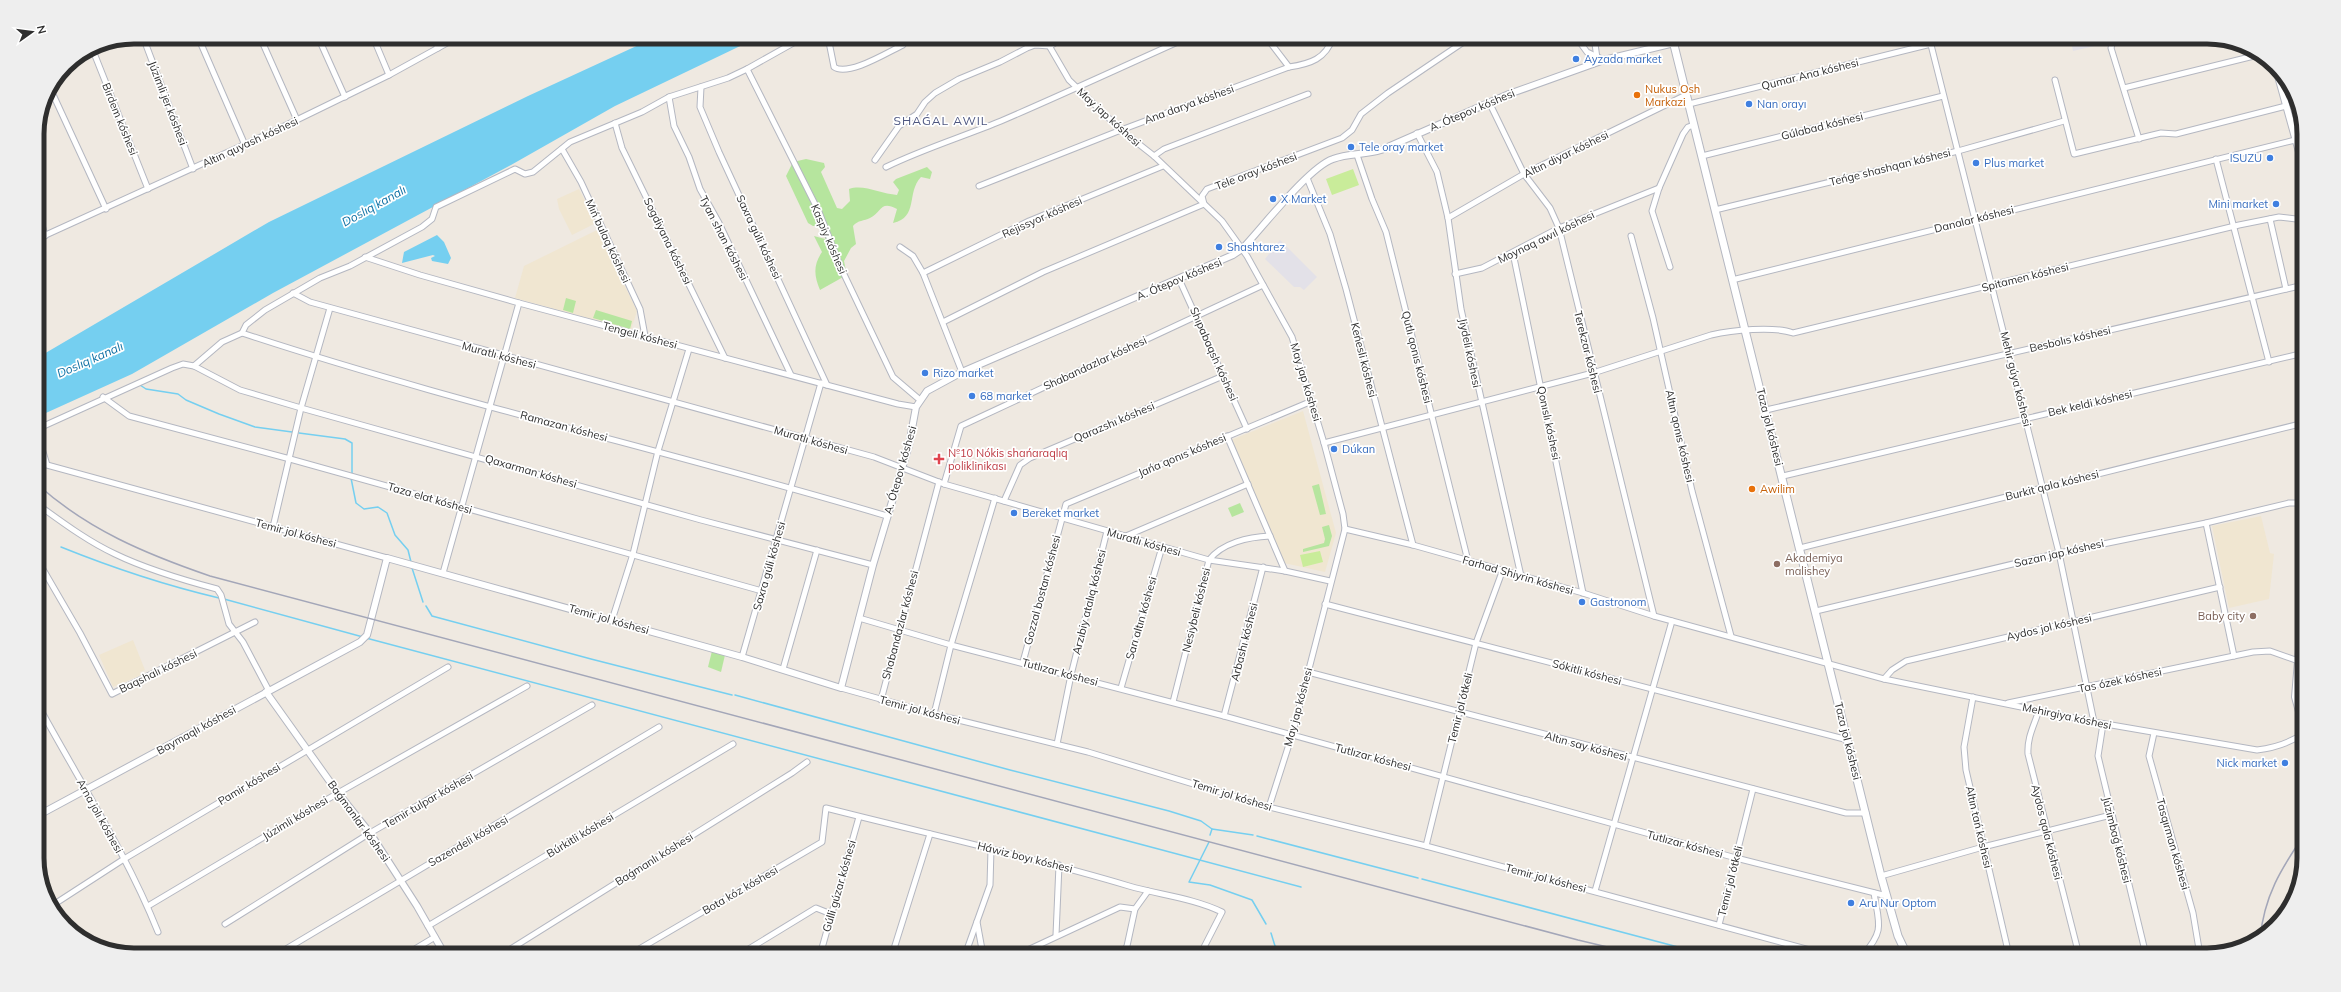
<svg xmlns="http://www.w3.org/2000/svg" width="2341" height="992" font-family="Mulish,sans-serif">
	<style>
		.industrial { fill: #e3e1e8 }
		.education { fill: #f0e6d1 }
		.green { fill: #b6e59e }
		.pitch { fill: #c9ec9a }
		.water { fill: #75cff0 }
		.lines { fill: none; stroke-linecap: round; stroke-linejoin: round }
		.stream { stroke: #75cff0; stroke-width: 1.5 }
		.minor-casing { stroke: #b4b7c1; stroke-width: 7 }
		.tertiary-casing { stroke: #b4b7c1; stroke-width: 8 }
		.secondary-casing { stroke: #b4b7c1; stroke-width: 9 }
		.minor { stroke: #fff; stroke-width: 5 }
		.tertiary { stroke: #fff; stroke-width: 6 }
		.secondary { stroke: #fff; stroke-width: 7 }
		.rail { stroke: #a3a6b8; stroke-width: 1.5 }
		.shop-dot { fill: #3f7fe0; stroke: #fff; stroke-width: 1.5 }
		.food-dot { fill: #e8710a; stroke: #fff; stroke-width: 1.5 }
		.health-dot { fill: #e0444e; stroke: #fff; stroke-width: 1.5 }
		.education-dot { fill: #8d6e63; stroke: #fff; stroke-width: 1.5 }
		.labels { text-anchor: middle; stroke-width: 3.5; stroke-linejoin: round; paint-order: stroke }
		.shop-label { font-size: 11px; fill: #366cbe; stroke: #fff; text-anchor: start }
		.street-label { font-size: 11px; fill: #2e2e2e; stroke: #fff }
		.food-label { font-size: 11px; fill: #c56008; stroke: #fff; text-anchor: start }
		.health-label { font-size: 11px; fill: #be3a42; stroke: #fff; text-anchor: start }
		.education-label { font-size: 11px; fill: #785e54; stroke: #fff; text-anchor: start }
		.neighbourhood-label { font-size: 12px; letter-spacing: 1px; fill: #4d5680; stroke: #fff }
		.water-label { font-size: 12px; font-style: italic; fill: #0d6fa3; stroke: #fff }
		.rim { fill: none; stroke: #2e2e2e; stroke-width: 5 }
	</style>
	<rect width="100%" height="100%" fill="#efe9e1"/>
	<g class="industrial">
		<path d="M2070,37H2108L2109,41L2108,43L2073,51Z"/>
		<path d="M1280,240L1317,277L1304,290L1300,287H1294L1265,259Z"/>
	</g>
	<g class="education">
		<path d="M579,189L596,223L572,235L559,209L557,199Z"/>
		<path d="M597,230L637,311L631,330L515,298L524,266Z"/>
		<path d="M1303,411L1336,533L1325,572L1284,563L1231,440Z"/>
		<path d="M2261,516L2270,553L2274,554L2269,599L2229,608L2212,526Z"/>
		<path d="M133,640L145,670L140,672L141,675L113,687L99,655Z"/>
	</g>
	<g class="green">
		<path d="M806,159L824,163L825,167L821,172L837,208L842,209L850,201L849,189C864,184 881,194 897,195L899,190L893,182L896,179L927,167L932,172L930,179L921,177C906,193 919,217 893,223L897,209C880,200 882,212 870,218C864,221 858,220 853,226L856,244L851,248L844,261L846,271L845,276L820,290C814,276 813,265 822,252L814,236L825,239L827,230L820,226H813L808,223L786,176L793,162Z"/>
		<path d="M566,298L576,301L573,313L563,310Z"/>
		<path d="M596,310L632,321L630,329L593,318Z"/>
		<path d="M1319,484L1326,514L1320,515L1312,486Z"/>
		<path d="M1240,503L1244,512L1232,517L1228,508Z"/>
		<path d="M1329,525L1332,536L1329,546L1303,552V549L1324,543L1325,539L1322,527Z"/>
		<path d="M712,651L725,655L721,672L708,667Z"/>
	</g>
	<g class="pitch">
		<path d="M1353,169L1359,185L1332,195L1326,179Z"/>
		<path d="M1320,551L1323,562L1303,567L1300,555Z"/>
	</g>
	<g class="water">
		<path d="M656,37H759L615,106L511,165L273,293L132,374L37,417V358L269,222L528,96Z"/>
		<path d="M437,235L444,242L451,258L448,264L432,261L431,258L435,256L433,255L402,263L404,252Z"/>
	</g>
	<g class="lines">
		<g class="stream">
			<path d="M140,385L146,389L178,394L186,400L219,414L255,427L292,432"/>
			<path d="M299,433L345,439L352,443V474"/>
			<path d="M351,478L356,503L364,509L378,507L387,513L395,535L408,550L411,562"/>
			<path d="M61,547C113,568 164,585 219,598"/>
			<path d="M412,568L423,602"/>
			<path d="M224,599L363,637"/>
			<path d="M426,606L432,616L591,659L732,695"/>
			<path d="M366,638L1301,887"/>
			<path d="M735,695L1010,770L1169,811L1201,821L1212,829L1210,835"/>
			<path d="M1212,829L1253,835"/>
			<path d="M1257,836L1418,878"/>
			<path d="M1209,842L1189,882L1210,885L1252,900L1266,924"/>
			<path d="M1422,879L1708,955"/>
			<path d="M1271,933L1275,946L1280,949L1279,955"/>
		</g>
		<defs>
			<g id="minor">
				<path d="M143,37L193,169"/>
				<path d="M198,37L245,145"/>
				<path d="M260,37L297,120"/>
				<path d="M318,37L345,97"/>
				<path d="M373,37L389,75"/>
				<path d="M433,37L438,48"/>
				<path d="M828,37L834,67C848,77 888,52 903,45L908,37"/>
				<path d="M1044,37L1069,80L1121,130L1154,156L1222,221L1247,256L1292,337L1324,443L1343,514L1345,529L1292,735L1269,807"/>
				<path d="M1266,37L1289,67"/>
				<path d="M1576,37L1587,52L1604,60"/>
				<path d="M1594,37L1597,58"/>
				<path d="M1929,37L2059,553L2094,722"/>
				<path d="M2114,37L2111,48L2139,139"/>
				<path d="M92,48L148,189"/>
				<path d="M747,69L819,212L841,268L893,377L920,400"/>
				<path d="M2055,80L2074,154L2161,133L2176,134L2286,106"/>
				<path d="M701,87L700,107L719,152L827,385"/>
				<path d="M50,88L106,209"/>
				<path d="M2124,88L2258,55"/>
				<path d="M669,97L674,126L689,157L700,189L719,223L791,375"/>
				<path d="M1489,102L1524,174L1550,208L1559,228L1654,616"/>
				<path d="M1689,104L1931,44"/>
				<path d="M615,123L622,148L725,358"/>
				<path d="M1417,133L1437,172L1448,218L1461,309L1521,576"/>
				<path d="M562,149L581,182L640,309L645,336"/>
				<path d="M1357,155L1372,199L1386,232L1468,561"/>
				<path d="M1154,156L1164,149L1308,94"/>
				<path d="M1702,156L1943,96"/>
				<path d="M2216,159L2269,362"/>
				<path d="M875,160L899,126L917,114L925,102L935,93L959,79L1000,62L1027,48L1035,45L1050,46L1065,37"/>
				<path d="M886,167C923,149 962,137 1001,121C1064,94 1126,65 1189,37"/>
				<path d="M1307,178L1330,234L1346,289L1413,545"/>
				<path d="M979,186L1121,130L1289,67C1310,64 1326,59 1333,37"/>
				<path d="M37,206L45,236"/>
				<path d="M1715,210L1958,151L2064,121"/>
				<path d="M1448,218L1524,174L1686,95"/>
				<path d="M2270,219L2286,289"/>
				<path d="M1631,236L1653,318L1692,491L1731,636"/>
				<path d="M37,239L272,132L389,75L458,37"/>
				<path d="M900,247L913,256L923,273L962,372"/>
				<path d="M1513,253L1583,593"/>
				<path d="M365,257L420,275L519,303L898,404L916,407"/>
				<path d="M1670,267L1652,211L1659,188L1683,134L1688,127L1694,125"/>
				<path d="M923,273L1029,221L1163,166"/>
				<path d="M1455,274L1482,268L1559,228L1659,188"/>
				<path d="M1179,279L1247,429"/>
				<path d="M1732,280L2295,140"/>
				<path d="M293,293L310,302L874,457L944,484L1209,560L1285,571L1330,581"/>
				<path d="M943,322L1043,272L1204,204L1202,196L1207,189L1342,138L1352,130L1361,114L1388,93L1471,37"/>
				<path d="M242,333C454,403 673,452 887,516"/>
				<path d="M194,366L240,390L301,408L701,520L873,565"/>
				<path d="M103,397L129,416L290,459L762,591"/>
				<path d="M1766,410L2304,285"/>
				<path d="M37,429L172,368L183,364L194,366L222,342L242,333L246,325L265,310L320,278L350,266L422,227L432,219L436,207L515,169L525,174L533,172L570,142L642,112L669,97L728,78L747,69L804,37"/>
				<path d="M37,432L47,465L387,558"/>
				<path d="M1227,436L1285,571"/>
				<path d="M1324,443L1593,373L1711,335C1732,330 1774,326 1793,333L2239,225L2279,217L2304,220"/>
				<path d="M1783,476L2304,353"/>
				<path d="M944,484L961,426L1263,285"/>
				<path d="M1004,501L1020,465L1030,458L1223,376"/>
				<path d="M37,504C62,522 87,541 115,554C148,570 183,580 217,589L221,595L229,624L243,642L269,691"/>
				<path d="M2206,523L2234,656"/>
				<path d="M273,527L301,408L330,308"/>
				<path d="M1345,529L1413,545L1583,593L1654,616L1884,679L2094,722L2257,750C2274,748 2290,743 2304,733"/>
				<path d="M1126,536L1248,484"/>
				<path d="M1800,548L2304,423"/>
				<path d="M37,559L80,633L112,694L255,622"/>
				<path d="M443,573L519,303"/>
				<path d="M1325,604L1848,740"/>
				<path d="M1816,611L2059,553L2206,523L2289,503H2304"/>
				<path d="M859,618L951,645L1224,716L1736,858L1887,896"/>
				<path d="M612,620L633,554L658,451L689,349"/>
				<path d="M742,657L821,383"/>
				<path d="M1023,662L1066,504L1312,401"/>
				<path d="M783,669L817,550"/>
				<path d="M1308,672L1846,813H1866"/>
				<path d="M1884,679L1892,670L1906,661L2220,587"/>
				<path d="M841,688L934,714L1088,752L1269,807L1426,846L1828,955"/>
				<path d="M1121,688L1162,547"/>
				<path d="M1973,697L1964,747L1966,770L2009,955"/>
				<path d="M881,700L939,482"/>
				<path d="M1173,702L1209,560C1222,543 1248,537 1270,536"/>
				<path d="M37,703C78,779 126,852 158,932"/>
				<path d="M2008,703L2253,652L2270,651L2304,663"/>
				<path d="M2039,710C2034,726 2027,737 2028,754L2079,955"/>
				<path d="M934,714L951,645L995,498"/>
				<path d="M1224,716L1263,567"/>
				<path d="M2103,724L2098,756L2146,955"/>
				<path d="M2154,733L2149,756L2193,913L2200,955"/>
				<path d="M1057,744L1071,675L1107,531"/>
				<path d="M1426,846L1476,643L1502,572"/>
				<path d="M1881,876L1983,847L2111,815"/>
				<path d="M1595,891L1672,621"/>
				<path d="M53,905L124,859L448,667"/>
				<path d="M148,906L338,793L527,686"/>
				<path d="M977,922L983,955"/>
				<path d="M225,924L370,833L592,705"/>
				<path d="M1719,925L1753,789"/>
				<path d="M428,926L733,744"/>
				<path d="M1056,935L1059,865"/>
				<path d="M276,955L659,727"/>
				<path d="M405,955L435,937"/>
				<path d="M501,955L792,773L807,762"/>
				<path d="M629,955L822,842L826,808C928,834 1029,856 1129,886C1160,895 1193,898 1222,912L1200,955"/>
				<path d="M739,955L816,908L831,914"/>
				<path d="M820,955L859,817"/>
				<path d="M892,955L930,834"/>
				<path d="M965,955L990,885L991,849"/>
				<path d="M1017,955L1120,907L1135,909"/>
				<path d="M1122,955L1127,946L1135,909L1148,891"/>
				<path d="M1863,955C1885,930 1879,924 1874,893"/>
			</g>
			<g id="tertiary">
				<path d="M2276,69L2304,170"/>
				<path d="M2304,589L2295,697L2304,730"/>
				<path d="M266,692L338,793L370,833L417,906L445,955"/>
				<path d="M37,816L360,642L367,635L387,558L742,657L841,688L873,565L909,445L916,407L927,391L962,372L1233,255L1242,249C1262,228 1309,167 1333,159C1348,153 1365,155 1381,150L1509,94L1604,60L1674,43"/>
			</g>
			<g id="secondary">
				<path d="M1672,37L1881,876L1898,936L1907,955"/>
				<path d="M1674,43L1698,37"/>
			</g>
		</defs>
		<use href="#minor" class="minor-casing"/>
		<use href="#tertiary" class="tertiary-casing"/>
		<use href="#secondary" class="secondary-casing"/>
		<use href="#minor" class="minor"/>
		<use href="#tertiary" class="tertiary"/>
		<use href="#secondary" class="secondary"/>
		<g class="rail">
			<path d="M37,484C88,530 146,554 210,576L1578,940L1641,955"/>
			<path d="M2260,939C2264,896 2281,869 2304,835"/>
		</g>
	</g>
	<g class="shop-dot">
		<circle cx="1576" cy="59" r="4"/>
		<circle cx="1749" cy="104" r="4"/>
		<circle cx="1351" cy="147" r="4"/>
		<circle cx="2270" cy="158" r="4"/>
		<circle cx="1976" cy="163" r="4"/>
		<circle cx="1273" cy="199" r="4"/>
		<circle cx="2276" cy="204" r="4"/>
		<circle cx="1219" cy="247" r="4"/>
		<circle cx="925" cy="373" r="4"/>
		<circle cx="972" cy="396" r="4"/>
		<circle cx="1334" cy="449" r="4"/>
		<circle cx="1014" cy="513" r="4"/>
		<circle cx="1582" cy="602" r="4"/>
		<circle cx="2285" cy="763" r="4"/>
		<circle cx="1851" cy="903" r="4"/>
	</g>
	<g class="food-dot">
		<circle cx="1637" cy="95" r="4"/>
		<circle cx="1752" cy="489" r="4"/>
	</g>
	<path class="health-dot" d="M937 453h4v4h4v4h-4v4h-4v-4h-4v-4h4z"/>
	<g class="education-dot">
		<circle cx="1777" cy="564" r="4"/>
		<circle cx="2253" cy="616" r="4"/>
	</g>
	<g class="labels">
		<g class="shop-label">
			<text x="1584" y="63">Ayzada market</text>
			<text x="1757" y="108">Nan orayı</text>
			<text x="1359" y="151">Tele oray market</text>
			<text x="2262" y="162" text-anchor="end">ISUZU</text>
			<text x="1984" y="167">Plus market</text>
			<text x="1281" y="203">X Market</text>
			<text x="2268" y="208" text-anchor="end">Mini market</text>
			<text x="1227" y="251">Shashtarez</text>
			<text x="933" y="377">Rizo market</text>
			<text x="980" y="400">68 market</text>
			<text x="1342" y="453">Dúkan</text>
			<text x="1022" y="517">Bereket market</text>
			<text x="1590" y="606">Gastronom</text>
			<text x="2277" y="767" text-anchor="end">Nick market</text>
			<text x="1859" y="907">Aru Nur Optom</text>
		</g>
		<g class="street-label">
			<text transform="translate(1810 74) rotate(-14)" y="4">Qumar Ana kóshesi</text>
			<text transform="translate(168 103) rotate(69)" y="4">Júzimli jer kóshesi</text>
			<text transform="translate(1189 104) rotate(-20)" y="4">Ana darya kóshesi</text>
			<text transform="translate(1472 110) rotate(-23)" y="4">A. Ótepov kóshesi</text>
			<text transform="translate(1109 117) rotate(42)" y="4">May jap kóshesi</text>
			<text transform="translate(120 119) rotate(68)" y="4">Birdem kóshesi</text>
			<text transform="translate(1822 126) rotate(-14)" y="4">Gúlabad kóshesi</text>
			<text transform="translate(250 142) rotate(-25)" y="4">Altın quyash kóshesi</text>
			<text transform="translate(1566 154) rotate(-26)" y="4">Altın diyar kóshesi</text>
			<text transform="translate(1890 167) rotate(-14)" y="4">Teńge shashqan kóshesi</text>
			<text transform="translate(1256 171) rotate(-21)" y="4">Tele oray kóshesi</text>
			<text transform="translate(1042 217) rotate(-24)" y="4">Rejissyor kóshesi</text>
			<text transform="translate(1974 219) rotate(-14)" y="4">Danalar kóshesi</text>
			<text transform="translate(759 237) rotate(65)" y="4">Saxra gúli kóshesi</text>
			<text transform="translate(1546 237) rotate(-26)" y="4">Moynaq awıl kóshesi</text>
			<text transform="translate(724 238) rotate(63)" y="4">Tyan shan kóshesi</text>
			<text transform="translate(829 239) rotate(67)" y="4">Kaspiy kóshesi</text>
			<text transform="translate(608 241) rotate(65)" y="4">Mıń bulaq kóshesi</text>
			<text transform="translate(668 241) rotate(64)" y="4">Sogdiyana kóshesi</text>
			<text transform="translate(2025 277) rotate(-14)" y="4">Spitamen kóshesi</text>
			<text transform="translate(1179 279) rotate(-23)" y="4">A. Ótepov kóshesi</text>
			<text transform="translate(640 335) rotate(15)" y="4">Tengeli kóshesi</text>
			<text transform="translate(2070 339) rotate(-13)" y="4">Besbolıs kóshesi</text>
			<text transform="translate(1588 352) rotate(76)" y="4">Terekzar kóshesi</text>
			<text transform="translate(1470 353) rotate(78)" y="4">Jiydeli kóshesi</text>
			<text transform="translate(1214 354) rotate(66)" y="4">Shıpabaqsh kóshesi</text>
			<text transform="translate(499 355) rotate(15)" y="4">Muratlı kóshesi</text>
			<text transform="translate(1417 357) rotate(76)" y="4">Qutlı qonıs kóshesi</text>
			<text transform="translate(1364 360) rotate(76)" y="4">Keńesli kóshesi</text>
			<text transform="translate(1095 363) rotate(-25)" y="4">Shabandazlar kóshesi</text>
			<text transform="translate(2016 379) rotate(76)" y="4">Mehir gúyа kóshesi</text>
			<text transform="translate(1306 382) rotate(73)" y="4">May jap kóshesi</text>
			<text transform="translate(2090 403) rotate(-13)" y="4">Bek keldi kóshesi</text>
			<text transform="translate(1114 422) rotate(-23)" y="4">Qarazshı kóshesi</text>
			<text transform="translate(1549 423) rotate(78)" y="4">Qonıslı kóshesi</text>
			<text transform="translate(564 426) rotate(15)" y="4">Ramazan kóshesi</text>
			<text transform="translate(1770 427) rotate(76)" y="4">Taza jol kóshesi</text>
			<text transform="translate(1680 436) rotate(77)" y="4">Altın qonıs kóshesi</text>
			<text transform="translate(811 440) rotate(16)" y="4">Muratlı kóshesi</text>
			<text transform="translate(1182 455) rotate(-23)" y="4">Jańa qonıs kóshesi</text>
			<text transform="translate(900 470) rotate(-74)" y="4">A. Ótepov kóshesi</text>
			<text transform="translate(531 471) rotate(16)" y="4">Qaxarman kóshesi</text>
			<text transform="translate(2052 485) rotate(-14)" y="4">Burkit qala kóshesi</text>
			<text transform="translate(430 498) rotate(16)" y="4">Taza elat kóshesi</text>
			<text transform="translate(296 533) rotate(15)" y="4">Temir jol kóshesi</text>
			<text transform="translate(1144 542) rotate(16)" y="4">Muratlı kóshesi</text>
			<text transform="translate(2059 553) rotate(-13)" y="4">Sazan jap kóshesi</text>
			<text transform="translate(769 566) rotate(-74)" y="4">Saxra gúli kóshesi</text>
			<text transform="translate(1518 575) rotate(16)" y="4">Farhad Shiyrin kóshesi</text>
			<text transform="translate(1042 590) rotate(-75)" y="4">Gozzal bostan kóshesi</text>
			<text transform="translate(1089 602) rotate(-76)" y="4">Arzıbiy atalıq kóshesi</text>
			<text transform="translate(1196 610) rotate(-76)" y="4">Nesiybeli kóshesi</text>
			<text transform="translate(1141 618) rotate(-74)" y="4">Sarı altın kóshesi</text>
			<text transform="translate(609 619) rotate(16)" y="4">Temir jol kóshesi</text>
			<text transform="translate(900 625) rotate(-75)" y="4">Shabandazlar kóshesi</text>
			<text transform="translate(2049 627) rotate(-13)" y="4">Aydos jol kóshesi</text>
			<text transform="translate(1244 642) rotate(-76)" y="4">Arbashı kóshesi</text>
			<text transform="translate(158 671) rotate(-26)" y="4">Baqshalı kóshesi</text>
			<text transform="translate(1060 672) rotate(15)" y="4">Tutlızar kóshesi</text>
			<text transform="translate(1587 672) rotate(15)" y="4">Sókitli kóshesi</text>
			<text transform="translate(2120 680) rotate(-12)" y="4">Tas ózek kóshesi</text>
			<text transform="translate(1298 707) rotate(-75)" y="4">May jap kóshesi</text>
			<text transform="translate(1460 708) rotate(-76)" y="4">Temir jol ótkeli</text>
			<text transform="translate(920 710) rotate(15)" y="4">Temir jol kóshesi</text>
			<text transform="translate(2067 716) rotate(12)" y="4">Mehirgiya kóshesi</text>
			<text transform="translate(196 730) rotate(-29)" y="4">Baymaqlı kóshesi</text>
			<text transform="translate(1848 741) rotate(76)" y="4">Taza jol kóshesi</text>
			<text transform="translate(1586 746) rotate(15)" y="4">Altın say kóshesi</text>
			<text transform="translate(1373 757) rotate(15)" y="4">Tutlızar kóshesi</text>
			<text transform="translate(249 784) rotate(-31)" y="4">Pamir kóshesi</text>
			<text transform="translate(1232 795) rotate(17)" y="4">Temir jol kóshesi</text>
			<text transform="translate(428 800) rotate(-30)" y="4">Temir tulpar kóshesi</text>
			<text transform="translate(100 816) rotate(61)" y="4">Arna jolı kóshesi</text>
			<text transform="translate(295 818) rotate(-31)" y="4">Júzimli kóshesi</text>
			<text transform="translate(359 821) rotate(54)" y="4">Baǵmanlar kóshesi</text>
			<text transform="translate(1979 827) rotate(77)" y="4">Altın tań kóshesi</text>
			<text transform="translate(2047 832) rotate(76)" y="4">Aydos qala kóshesi</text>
			<text transform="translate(580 835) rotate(-31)" y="4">Búrkitli kóshesi</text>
			<text transform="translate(2117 840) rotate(76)" y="4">Júzimbaǵ kóshesi</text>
			<text transform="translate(468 841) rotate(-30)" y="4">Sazendeli kóshesi</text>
			<text transform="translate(1685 844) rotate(15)" y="4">Tutlızar kóshesi</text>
			<text transform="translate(2173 844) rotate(74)" y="4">Tasqırman kóshesi</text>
			<text transform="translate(1025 857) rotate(14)" y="4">Háwiz boyı kóshesi</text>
			<text transform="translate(654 859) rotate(-32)" y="4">Baǵmanlı kóshesi</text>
			<text transform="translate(1546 878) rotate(15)" y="4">Temir jol kóshesi</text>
			<text transform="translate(1730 881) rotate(-76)" y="4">Temir jol ótkeli</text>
			<text transform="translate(839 886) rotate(-74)" y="4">Gúlli gúzar kóshesi</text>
			<text transform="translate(740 890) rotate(-30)" y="4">Bota kóz kóshesi</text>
		</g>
		<g class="food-label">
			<text x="1645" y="93">Nukus Osh<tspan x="1645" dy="13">Markazi</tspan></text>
			<text x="1760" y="493">Awilim</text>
		</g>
		<g class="health-label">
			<text x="948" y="457">№10 Nókis shańaraqlıq<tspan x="948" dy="13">poliklinikası</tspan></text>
		</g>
		<g class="education-label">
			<text x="1785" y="562">Akademiya<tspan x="1785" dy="13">malishey</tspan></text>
			<text x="2245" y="620" text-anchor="end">Baby city</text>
		</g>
		<g class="neighbourhood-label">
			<text x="941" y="125">SHAǴAL AWIL</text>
		</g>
		<g class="water-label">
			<text transform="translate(374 206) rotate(-29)" y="4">Doslıq kanalı</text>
			<text transform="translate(90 360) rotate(-24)" y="4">Doslıq kanalı</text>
		</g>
	</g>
	<path d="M0 0H2341V992H0ZM134 44H2207A90 90 0 0 1 2297 134V858A90 90 0 0 1 2207 948H134A90 90 0 0 1 44 858V134A90 90 0 0 1 134 44Z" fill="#eee" fill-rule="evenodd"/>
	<path class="rim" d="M134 44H2207A90 90 0 0 1 2297 134V858A90 90 0 0 1 2207 948H134A90 90 0 0 1 44 858V134A90 90 0 0 1 134 44Z"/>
	<g transform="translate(32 32) rotate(76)" stroke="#ffffff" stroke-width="3" paint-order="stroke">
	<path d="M0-3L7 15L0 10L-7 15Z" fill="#2e2e2e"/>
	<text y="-6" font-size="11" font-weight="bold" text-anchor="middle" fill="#2e2e2e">N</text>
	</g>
</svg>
